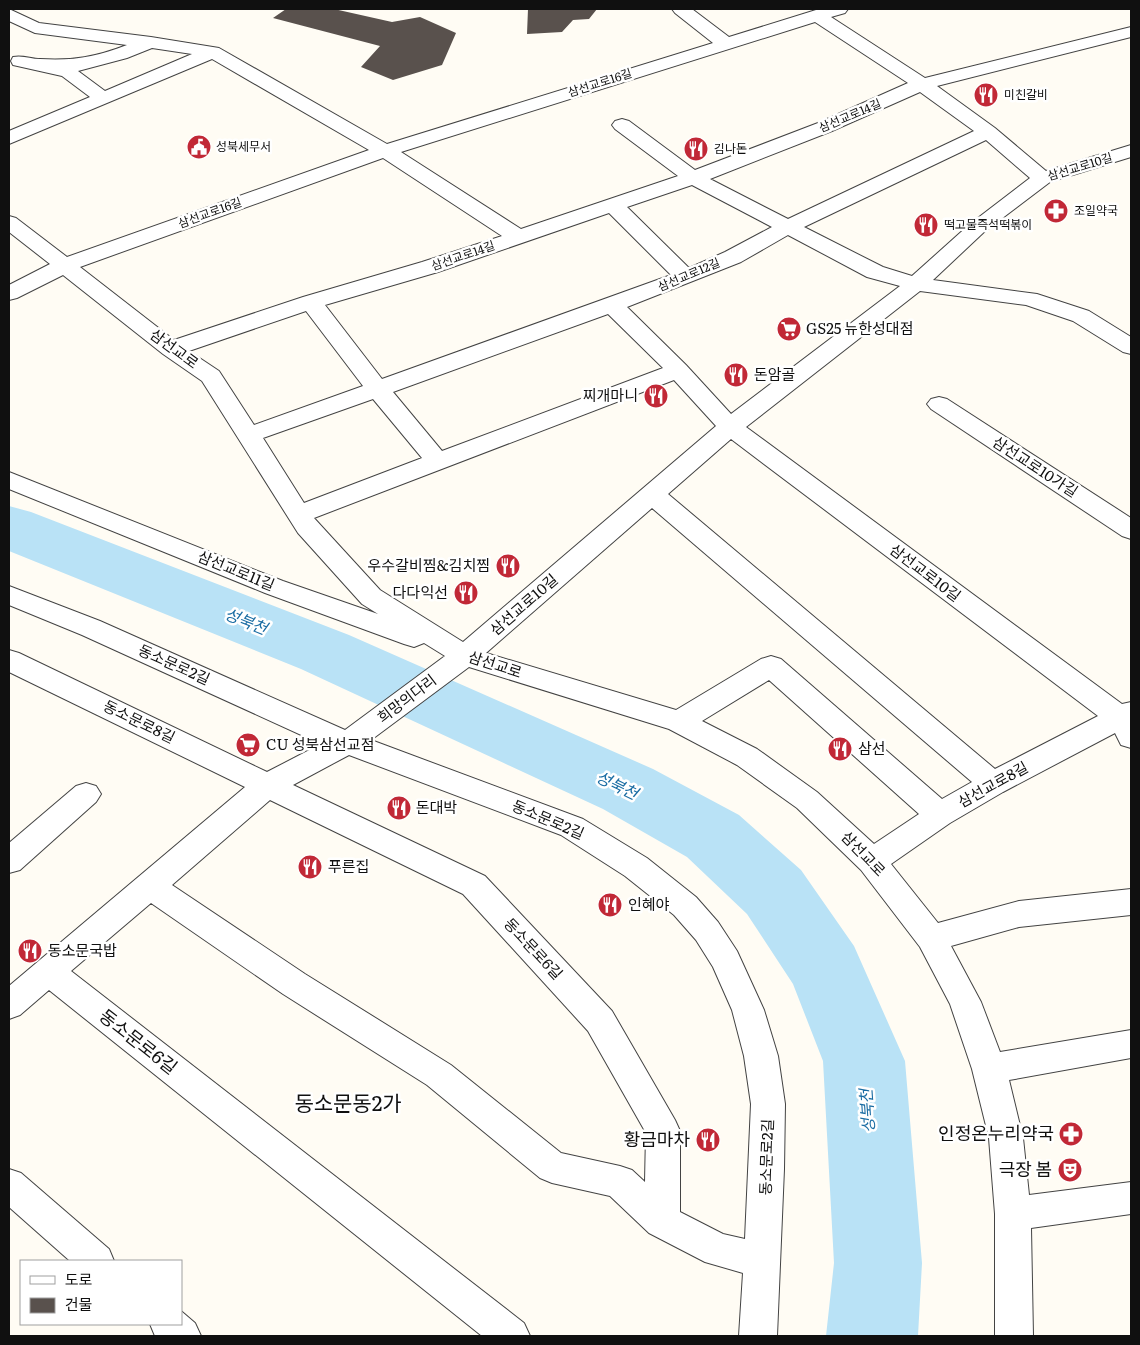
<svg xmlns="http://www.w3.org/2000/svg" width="1140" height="1345" font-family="Literata,'Noto Sans KR',serif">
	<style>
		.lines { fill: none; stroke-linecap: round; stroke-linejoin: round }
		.river { fill: #b9e2f6; fill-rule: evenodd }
		.building { fill: #59514d }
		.minor-casing { stroke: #434343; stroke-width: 2 }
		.minor { fill: #fff; fill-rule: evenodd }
		.labels { text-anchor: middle; stroke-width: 5; stroke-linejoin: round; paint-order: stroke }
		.far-street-label { font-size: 12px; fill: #101010; stroke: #fff }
		.far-poi-label { font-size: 12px; fill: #101010; stroke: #fff; text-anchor: start }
		.poi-label { font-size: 15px; fill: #101010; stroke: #fff; text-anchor: start }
		.street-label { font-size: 15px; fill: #101010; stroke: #fff }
		.water-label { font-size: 16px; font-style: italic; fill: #196ca3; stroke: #fff }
		.near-street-label { font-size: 18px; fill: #101010; stroke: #fff }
		.near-poi-label { font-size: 18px; fill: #101010; stroke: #fff; text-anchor: end }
		.near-quarter-label { font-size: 21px; fill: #101010; stroke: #fff }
	</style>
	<rect width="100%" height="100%" fill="#fffcf4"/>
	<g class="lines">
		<path class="river" d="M9,506L31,512L349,635L653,769L739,815L801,870L854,946L905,1061L922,1263L918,1336H826L834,1263L823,1061L793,984L747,914L687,857L603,809L301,669L9,551Z"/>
	</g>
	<g class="building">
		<path d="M286,9H334L392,22L420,17L456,33L442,65L393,80L361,67L380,46L273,18Z"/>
		<path d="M528,9H597L589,19L573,20L562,32L527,34Z"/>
	</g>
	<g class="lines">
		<defs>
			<g id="minor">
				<path d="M9,9L39,23L151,37L219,48L387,144L713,43L675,13L672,9H692L729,37L816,10L848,9L845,13L831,17L925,78L1131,27V37L937,86L995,128L1046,171L1131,145V157L1050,182L984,232L933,280L1037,294L1089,311L1131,337V354L1123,352L1073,321L1026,305L920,291L746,427L1122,704L1131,702V748L1121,745L1115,733L1003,792L950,823L891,864L938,923L1019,901L1131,889V915L1019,927L951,946L981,1002L1000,1052L1131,1030V1058L1009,1080L1023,1138L1029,1195L1131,1182V1214L1031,1228L1033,1336H995V1214L989,1138L972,1069L950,1004L920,947L861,870L797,808L737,765L669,729L469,667L371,740L583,819L647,858L696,897L718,922L737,951L764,1010L778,1056L785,1104L784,1169L777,1336H739L743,1273L705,1262L649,1233L610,1196L552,1183L540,1178L427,1085L283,994L151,903L71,971L524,1323L530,1336H482L49,990L20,1015L9,1019V986L245,787L9,672V650L19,653L267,772L321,744L82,635L9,605V586L100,621L345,730L445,656L424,643L414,647L404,644L265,593L9,489V472L283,581L378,614L362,604L298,533L202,381L163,354L63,275L17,298L9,300V285L50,264L9,232V216L16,218L67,257L369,150L212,59L9,144V131L90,97L62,76L13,65L11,61L13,57C23,55 31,59 40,59C73,61 96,57 127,45L35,33L9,21ZM815,22L908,83L818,123L695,170L629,121L622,119L615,121L612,125L615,129L678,176L521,229L401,152ZM152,48L192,54L105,91L78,71L127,58ZM920,92L974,131L788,219L710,179L832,131ZM986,140L1030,178L970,224L912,276L883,267L804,227ZM383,158L502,236L422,262L303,297L174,340L80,267ZM692,185L772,227L725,252L689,268L627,207ZM609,213L671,275L382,379L325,305L438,272ZM788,235L867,277L900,286L731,414L686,365L627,307L741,262ZM306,311L363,386L254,425L219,371L189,351ZM608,314L663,368L442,451L393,392ZM674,380L716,426L463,642L380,590L314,518ZM373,399L422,458L304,503L263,438ZM731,439L1098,716L995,769L668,494ZM652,508L972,782L942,799L781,659L771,656L761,659L676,710L486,653ZM769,680L919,814L874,844L817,792L757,749L702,721ZM349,755L561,835L625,876L674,915L696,940L713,967L732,1010L744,1056L751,1104L745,1239L723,1234L680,1212V1131L675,1120L612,1011L485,876L293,785ZM270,800L463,894L588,1031L646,1133L645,1182L632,1170L620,1166L561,1153L451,1065L305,974L172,885Z"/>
				<path d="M939,397L947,399L1131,518V539L1122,536L931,409L927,404L931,399Z"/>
				<path d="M86,783L96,786L101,794L96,802L20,870L9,873V843L76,786Z"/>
				<path d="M9,1169L21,1173L109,1249L114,1261H70L9,1207Z"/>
				<path d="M181,1311L195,1323L201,1336H155L150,1324H181Z"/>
			</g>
		</defs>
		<use href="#minor" class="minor-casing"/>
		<use href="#minor" class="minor"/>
	</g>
	<defs>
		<symbol id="restaurant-disc" viewBox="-11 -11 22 22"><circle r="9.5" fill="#c12836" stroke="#fff"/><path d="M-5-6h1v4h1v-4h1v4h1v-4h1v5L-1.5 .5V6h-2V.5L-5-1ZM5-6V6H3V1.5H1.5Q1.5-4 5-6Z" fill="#fff"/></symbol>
		<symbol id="civic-disc" viewBox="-11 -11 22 22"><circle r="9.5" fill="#c12836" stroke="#fff"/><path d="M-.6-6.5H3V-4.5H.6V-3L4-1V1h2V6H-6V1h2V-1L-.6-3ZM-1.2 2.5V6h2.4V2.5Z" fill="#fff"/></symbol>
		<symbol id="pharmacy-disc" viewBox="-11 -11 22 22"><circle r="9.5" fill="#c12836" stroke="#fff"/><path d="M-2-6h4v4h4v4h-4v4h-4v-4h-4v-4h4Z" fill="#fff"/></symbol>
		<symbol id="supermarket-disc" viewBox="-11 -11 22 22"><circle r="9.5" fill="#c12836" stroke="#fff"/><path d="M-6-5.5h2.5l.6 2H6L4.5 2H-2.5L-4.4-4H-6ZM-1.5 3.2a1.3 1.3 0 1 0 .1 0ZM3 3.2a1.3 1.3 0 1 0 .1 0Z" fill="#fff"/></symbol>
		<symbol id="theatre-disc" viewBox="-11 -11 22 22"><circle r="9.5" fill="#c12836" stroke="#fff"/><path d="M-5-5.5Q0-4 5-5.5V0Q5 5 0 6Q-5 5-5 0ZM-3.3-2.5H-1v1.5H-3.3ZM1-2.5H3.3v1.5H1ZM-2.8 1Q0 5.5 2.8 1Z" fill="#fff"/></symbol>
	</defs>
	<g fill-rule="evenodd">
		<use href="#restaurant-disc" x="972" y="81" width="28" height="28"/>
		<use href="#civic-disc" x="185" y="133" width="28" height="28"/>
		<use href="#restaurant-disc" x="682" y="135" width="28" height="28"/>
		<use href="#pharmacy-disc" x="1042" y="197" width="28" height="28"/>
		<use href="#restaurant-disc" x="912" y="211" width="28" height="28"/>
		<use href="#supermarket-disc" x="775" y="315" width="28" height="28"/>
		<use href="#restaurant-disc" x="722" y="361" width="28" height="28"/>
		<use href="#restaurant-disc" x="642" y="382" width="28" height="28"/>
		<use href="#restaurant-disc" x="494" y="552" width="28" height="28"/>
		<use href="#restaurant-disc" x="452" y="579" width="28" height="28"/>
		<use href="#supermarket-disc" x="234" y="731" width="28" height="28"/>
		<use href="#restaurant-disc" x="826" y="735" width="28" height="28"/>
		<use href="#restaurant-disc" x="385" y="794" width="28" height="28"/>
		<use href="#restaurant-disc" x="296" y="853" width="28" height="28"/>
		<use href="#restaurant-disc" x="596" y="891" width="28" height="28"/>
		<use href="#restaurant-disc" x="16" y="937" width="28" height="28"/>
		<use href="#pharmacy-disc" x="1057" y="1120" width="28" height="28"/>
		<use href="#restaurant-disc" x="694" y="1126" width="28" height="28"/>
		<use href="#theatre-disc" x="1056" y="1156" width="28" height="28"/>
	</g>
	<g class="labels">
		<g class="far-street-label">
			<text transform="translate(600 83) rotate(-18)" y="4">삼선교로16길</text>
			<text transform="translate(850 116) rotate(-23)" y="4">삼선교로14길</text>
			<text transform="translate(1080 167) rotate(-17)" y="4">삼선교로10길</text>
			<text transform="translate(210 213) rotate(-20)" y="4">삼선교로16길</text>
			<text transform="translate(463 256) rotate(-19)" y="4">삼선교로14길</text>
			<text transform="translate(689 275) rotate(-23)" y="4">삼선교로12길</text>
		</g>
		<g class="far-poi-label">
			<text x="1004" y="99">미친갈비</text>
			<text x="216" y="151">성북세무서</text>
			<text x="714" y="153">김나돈</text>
			<text x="1074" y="215">조일약국</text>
			<text x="944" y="229">떡고물즉석떡볶이</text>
		</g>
		<g class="poi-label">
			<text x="806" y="334">GS25 뉴한성대점</text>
			<text x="754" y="380">돈암골</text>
			<text x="638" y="401" text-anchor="end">찌개마니</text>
			<text x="490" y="571" text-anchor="end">우수갈비찜&amp;김치찜</text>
			<text x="448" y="598" text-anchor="end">다다익선</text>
			<text x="266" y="750">CU 성북삼선교점</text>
			<text x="858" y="754">삼선</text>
			<text x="416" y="813">돈대박</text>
			<text x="328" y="872">푸른집</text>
			<text x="628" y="910">인혜야</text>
			<text x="48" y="956">동소문국밥</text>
		</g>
		<g class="street-label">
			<text transform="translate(174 349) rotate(36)" y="5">삼선교로</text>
			<text transform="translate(1035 467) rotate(33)" y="5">삼선교로10가길</text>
			<text transform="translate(236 571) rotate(22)" y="5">삼선교로11길</text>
			<text transform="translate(925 573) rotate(37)" y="5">삼선교로10길</text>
			<text transform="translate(524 605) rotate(-41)" y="5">삼선교로10길</text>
			<text transform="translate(174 665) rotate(24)" y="5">동소문로2길</text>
			<text transform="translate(495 665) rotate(18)" y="5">삼선교로</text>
			<text transform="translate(407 699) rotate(-37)" y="5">희망의다리</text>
			<text transform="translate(139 722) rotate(26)" y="5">동소문로8길</text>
			<text transform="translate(993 785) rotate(-29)" y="5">삼선교로8길</text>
			<text transform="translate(548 820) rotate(23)" y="5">동소문로2길</text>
			<text transform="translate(863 854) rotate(46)" y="5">삼선교로</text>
			<text transform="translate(533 949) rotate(47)" y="5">동소문로6길</text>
			<text transform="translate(767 1157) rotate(-88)" y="5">동소문로2길</text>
		</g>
		<g class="water-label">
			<text transform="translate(246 621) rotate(22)" y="6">성북천</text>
			<text transform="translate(617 785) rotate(26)" y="6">성북천</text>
			<text transform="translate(867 1111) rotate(-94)" y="6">성북천</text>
		</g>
		<g class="near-street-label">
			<text transform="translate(138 1042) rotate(38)" y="6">동소문로6길</text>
		</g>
		<g class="near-poi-label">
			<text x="1054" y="1140">인정온누리약국</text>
			<text x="690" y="1146">황금마차</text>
			<text x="1052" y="1176">극장 봄</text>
		</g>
		<g class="near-quarter-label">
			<text x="348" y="1111">동소문동2가</text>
		</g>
	</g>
	<rect width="1140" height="1345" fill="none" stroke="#101010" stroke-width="20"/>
	<rect x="20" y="1260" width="162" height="65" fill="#ffffff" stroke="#9f9f9f"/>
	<rect x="30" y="1276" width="25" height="8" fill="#ffffff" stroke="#9f9f9f"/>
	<text x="65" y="1285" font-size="15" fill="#101010">도로</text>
	<rect x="30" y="1298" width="25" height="15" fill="#59514d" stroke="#9f9f9f"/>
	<text x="65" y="1310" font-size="15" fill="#101010">건물</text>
</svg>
